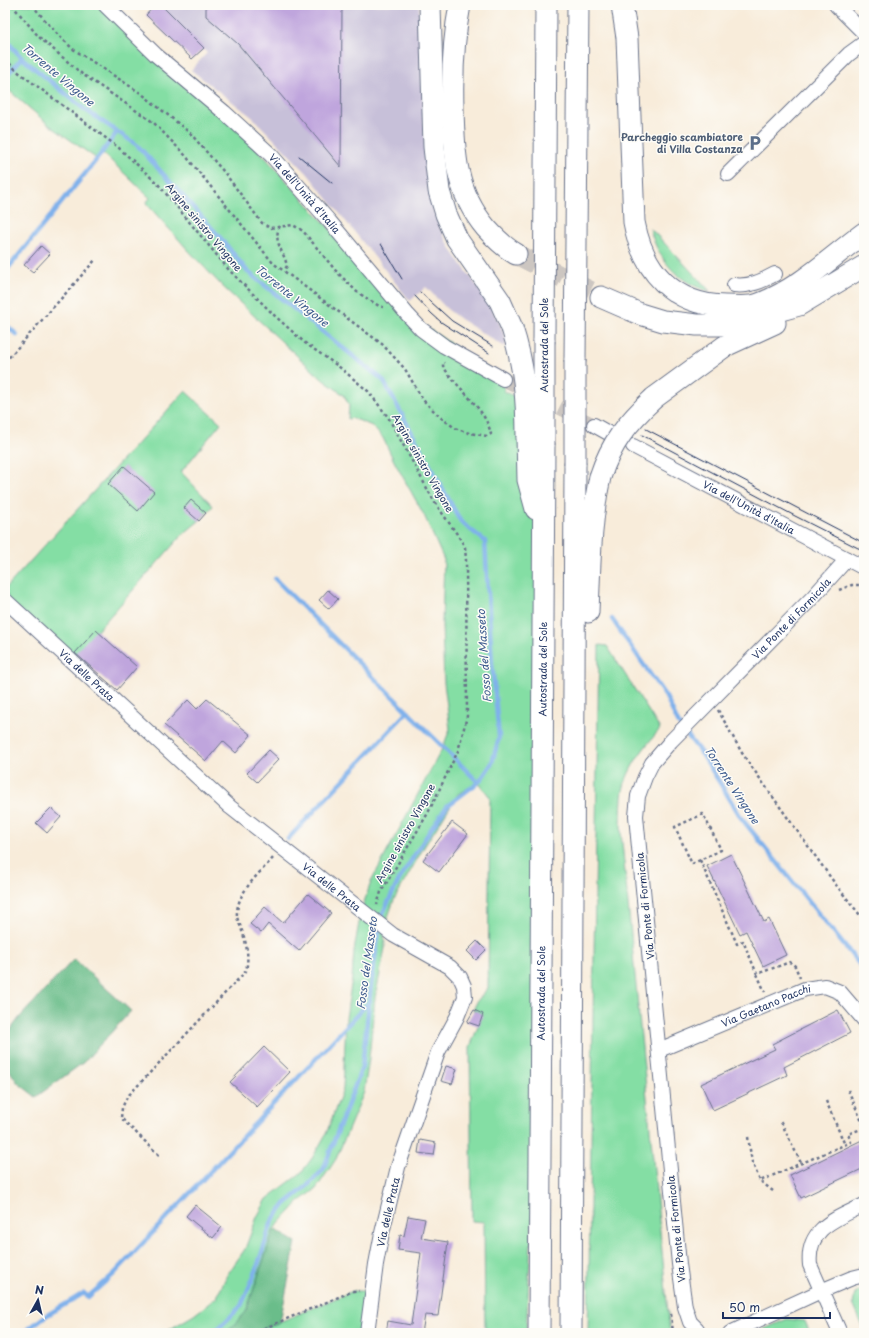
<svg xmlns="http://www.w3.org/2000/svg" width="869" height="1338" font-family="'Playpen Sans',sans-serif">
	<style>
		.industrial { fill: #c7c0d9 }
		.green { fill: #84dea4; stroke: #508681 }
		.forest { fill: #6bbd8a; stroke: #437674 }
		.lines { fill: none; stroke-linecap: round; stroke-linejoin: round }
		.stream { stroke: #7fb1eb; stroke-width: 4.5 }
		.building { fill: #bfa5dd }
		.minor-tunnel { stroke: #ccc6c1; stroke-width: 14; stroke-dasharray: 14 7; stroke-linecap: butt }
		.highway-tunnel { stroke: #ccc6c1; stroke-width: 21; stroke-dasharray: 21 10; stroke-linecap: butt }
		.minor-casing { stroke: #687189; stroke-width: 16 }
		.highway-casing { stroke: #687189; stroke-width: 23 }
		.path { stroke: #687189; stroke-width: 2.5; stroke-dasharray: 3 3; stroke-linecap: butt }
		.minor { stroke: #fff; stroke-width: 14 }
		.highway { stroke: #fff; stroke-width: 21 }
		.tram { stroke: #1b2f5e; stroke-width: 1 }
		.highway-bridge-casing { stroke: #687189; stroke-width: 23; stroke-linecap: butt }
		.highway-bridge { stroke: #fff; stroke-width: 21 }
		.labels { text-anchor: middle; stroke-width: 3; stroke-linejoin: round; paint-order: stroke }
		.service-label { font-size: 10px; font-weight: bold; fill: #4e5e75; stroke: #fdfcf7; text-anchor: end }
		.street-label { font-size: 10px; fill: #1b2f5e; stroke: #fdfcf7 }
		.water-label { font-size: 11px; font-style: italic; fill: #3e5c8f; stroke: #fdfcf7 }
	</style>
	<rect width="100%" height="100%" fill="#fdfcf7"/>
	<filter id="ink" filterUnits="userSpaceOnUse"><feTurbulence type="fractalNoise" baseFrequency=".025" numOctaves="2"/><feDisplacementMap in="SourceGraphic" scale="8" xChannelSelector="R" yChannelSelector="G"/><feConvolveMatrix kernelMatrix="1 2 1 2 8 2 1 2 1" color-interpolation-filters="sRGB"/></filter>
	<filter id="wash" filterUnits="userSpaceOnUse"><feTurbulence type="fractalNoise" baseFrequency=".012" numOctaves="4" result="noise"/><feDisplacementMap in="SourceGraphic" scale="16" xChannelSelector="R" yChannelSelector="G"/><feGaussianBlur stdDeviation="0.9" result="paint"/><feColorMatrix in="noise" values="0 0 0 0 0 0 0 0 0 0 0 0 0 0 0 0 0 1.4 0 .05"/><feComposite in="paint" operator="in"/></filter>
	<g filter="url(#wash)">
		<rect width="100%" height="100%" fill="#f8ecda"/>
		<path class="industrial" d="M150,5H419L426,169L433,210L442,232L452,251L482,293L499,322L506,340L505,347L460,319L447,309L426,287L410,301L307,173L252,117L191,70L207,53L203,49L192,59L146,15L152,8Z"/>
		<g class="green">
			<path d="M5,5H105L224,112L407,314L503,379L504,391L527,403L543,533L540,1071L526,1333H485L484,1222L472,1221L470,1047L483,1014L473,1010L478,1000L488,988L490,797L478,782L458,794L424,847L394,900L384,928L385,948L375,998L369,1058L364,1092L336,1159L316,1189L298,1203L274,1229L246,1312L226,1333H170V1329L194,1315L217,1297L227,1275L245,1249L257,1217L267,1199L301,1173L313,1157L326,1134L343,1089L346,1018L352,978L354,951L361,911L371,882L443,747L450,729L444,683L442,624L444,560L424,515L394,461L383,438L372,426L353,418L348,419L349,405L344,395L322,379L222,286L189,251L146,203L150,198L102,152L97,159L48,124L5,87Z"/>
			<path d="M650,228L710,291C679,284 657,259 650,228Z"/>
			<path d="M185,391L221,423L181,472L213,506L199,521L182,535L71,660L5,600V589Z"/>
			<path d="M599,645L607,646L660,729C644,748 624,771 622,798C621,809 621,821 621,832L670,1333H588Z"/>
			<path d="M864,1289V1329L853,1304L855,1294Z"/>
			<path d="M353,1291H372L367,1333H253Z"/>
			<path d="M787,1319L805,1321L810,1333H755Z"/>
		</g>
		<g class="forest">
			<path d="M74,959L131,1011L84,1062L36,1097L18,1083L5,1064L7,1060L5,1056V1037L20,1017Z"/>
			<path d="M274,1229L296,1242L280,1322L253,1333H226L246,1312Z"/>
		</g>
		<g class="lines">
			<g class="stream">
				<path d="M5,39L22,58L84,109L137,145L218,235L248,272L383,380L461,522L485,541L492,663L499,737L492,763L480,781L447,806L431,829L399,880L381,917L371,985L362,1067L323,1170L306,1187L285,1204L272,1221L256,1271L241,1306L214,1333"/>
				<path d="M5,77L22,58"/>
				<path d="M5,272L97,159L117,132"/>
				<path d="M5,324L17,335"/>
				<path d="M275,579L478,782"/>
				<path d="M612,619L666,697L678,723L704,757L742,819L864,970"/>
				<path d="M288,839L408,711"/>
				<path d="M23,1333L44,1317L84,1293L88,1297L114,1274L370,1001"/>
			</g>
		</g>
		<g id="blocks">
			<g class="building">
				<path d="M155,5H161L204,48L192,59L146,15Z"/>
				<path d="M206,5H342L341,167L238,44L206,16Z"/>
				<path d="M41,246L50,254L33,272L24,265Z"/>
				<path d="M124,466L154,492L138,511L108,484Z"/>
				<path d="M191,500L206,513L199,521L184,508Z"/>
				<path d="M328,590L338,599L329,609L319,600Z"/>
				<path d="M96,630L137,667L117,690L75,653Z"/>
				<path d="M207,699L251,735L236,753L223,741L206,761L164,725L188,700L197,709Z"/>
				<path d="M269,750L279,759L257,782L247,773Z"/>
				<path d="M51,808L61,817L47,833L36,823Z"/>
				<path d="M452,822L468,834L439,872L423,860Z"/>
				<path d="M731,854L764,922L769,919L786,955L763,966L746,931L740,934L707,866Z"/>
				<path d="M308,894L331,913L299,951L268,924L261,933L250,924L265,907L283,923Z"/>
				<path d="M477,941L486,950L476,960L467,951Z"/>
				<path d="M474,1010L483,1014L479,1026L467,1022Z"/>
				<path d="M838,1010L850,1033L784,1067L787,1075L713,1110L701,1084L775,1049L772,1044Z"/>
				<path d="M264,1047L290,1072L257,1107L230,1082Z"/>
				<path d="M446,1066L457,1069L452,1084L441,1081Z"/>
				<path d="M864,1139V1168L801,1198L790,1175Z"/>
				<path d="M420,1140L436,1143L434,1155L418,1153Z"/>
				<path d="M195,1205L222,1227L213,1238L186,1216Z"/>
				<path d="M408,1216L425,1219L421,1238L448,1242L438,1316L425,1315L422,1333H386L388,1321L411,1325L421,1253L398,1250L400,1235L404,1236Z"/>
			</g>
		</g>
	</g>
	<g filter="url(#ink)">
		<use href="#blocks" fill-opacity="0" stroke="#687189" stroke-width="1"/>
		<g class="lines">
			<path class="minor-tunnel" d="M503,379L594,425"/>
			<path class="highway-tunnel" d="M516,254L601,297"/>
			<defs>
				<g id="minor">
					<path id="s1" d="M105,5L156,55L224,112L271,155L330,222L407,314L421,329L444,346L503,379"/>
					<path d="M836,5L864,33"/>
					<path d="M728,174L849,54L864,43"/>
					<path d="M734,285C749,287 762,281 775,274"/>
					<path d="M594,425L610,434"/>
					<path id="s2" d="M633,446L864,568"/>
					<path id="s3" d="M5,600L230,807L393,935L450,967L460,977L464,986L465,997L457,1017L438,1052L398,1167L382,1233L376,1264L367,1333"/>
					<path id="s4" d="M659,1050L805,989L825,986L840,992L864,1020"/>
					<path id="s5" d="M697,1329L690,1322L685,1307L679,1264L636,816L638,796L645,777L652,763L671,741L813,597L847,559"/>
					<path d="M730,1333L821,1291L852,1278L864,1275"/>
					<path d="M840,1333L810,1265C806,1228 836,1219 864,1205"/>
				</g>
				<g id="highway">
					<path d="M430,5L434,147L439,191L446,214L457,239L500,301L512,328"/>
					<path d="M460,5C453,40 452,73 453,108C454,153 455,191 486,228C495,238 504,247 516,254"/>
					<path d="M622,5L627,38L634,222C643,271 673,305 725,306C736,306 749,308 759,304C799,289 830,258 864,233"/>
					<path d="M601,297L640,314L663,321L697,325H722L737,322L799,305L864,266"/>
					<path d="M544,341L546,5"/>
					<path d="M575,360L578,5"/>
					<path d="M654,398L725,346L775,323"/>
					<path d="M527,437L528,480L536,509"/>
					<path d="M588,612C590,566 590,522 600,477"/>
					<path id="s6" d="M539,1333L544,445"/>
					<path d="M571,1333L575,464"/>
				</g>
			</defs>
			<use href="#minor" class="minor-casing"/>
			<use href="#highway" class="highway-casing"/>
			<g class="path">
				<path d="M12,5L39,37L82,74L153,122L185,155L273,263L382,344L405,369L423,400L440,417L455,428L469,433L487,436L491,434C485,407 457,389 443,366V363H445"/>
				<path d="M32,5L58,35L73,49L142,94L190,133L224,172L262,223L270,228L293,225L303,231L336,271L357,292L379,306L383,307"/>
				<path d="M5,59L17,71L119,148L158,184L229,270L275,316L305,343L338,366L368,391L388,417L435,503L457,534L465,547L466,560L467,716L463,732L458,751L428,813L381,892L377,905"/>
				<path d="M280,226C272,241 284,251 287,266L284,271"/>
				<path d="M5,362L96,259"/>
				<path d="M839,590L852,585H864"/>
				<path d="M718,710L742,753L780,807L836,885L864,920"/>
				<path d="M700,860L692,864L675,827L703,814L721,850L700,860L737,944L743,941L757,974L790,962L795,966L800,978"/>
				<path d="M757,974L765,992"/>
				<path d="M848,1090L864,1126"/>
				<path d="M826,1101L845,1145"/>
				<path d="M781,1122L801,1163"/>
				<path d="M748,1137L752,1162L760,1181"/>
				<path d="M159,1155L121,1118L122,1108L127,1097L246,971C249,957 247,945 242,931C241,927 238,921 237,917C235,893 260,873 274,857"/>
				<path d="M773,1191L760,1181L851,1142L848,1134L864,1128"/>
				<path d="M671,1314L673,1333"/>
				<path d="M253,1333L353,1291H359"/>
			</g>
			<use href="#minor" class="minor"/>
			<use href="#highway" class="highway"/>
			<g class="tram">
				<path d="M299,156L332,183"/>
				<path d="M381,244L402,279"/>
				<path d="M420,292L452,321L493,346"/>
				<path d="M415,296L431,313L441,322L489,353"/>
				<path d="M646,429L864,543"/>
				<path d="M642,435L795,516L864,551"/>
			</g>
			<defs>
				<g id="highway-bridge">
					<path d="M512,328C524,365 527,398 527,437"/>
					<path d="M544,445V341"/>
					<path d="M575,464V360"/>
					<path d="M600,477C611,443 628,422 654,398"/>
				</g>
			</defs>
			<use href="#highway-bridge" class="highway-bridge-casing"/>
			<use href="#highway-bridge" class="highway-bridge"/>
		</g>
	</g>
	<defs>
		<symbol id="parking-bare" viewBox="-9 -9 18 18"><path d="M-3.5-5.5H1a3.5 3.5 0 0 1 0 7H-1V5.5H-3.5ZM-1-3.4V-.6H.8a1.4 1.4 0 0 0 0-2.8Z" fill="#5c6f8a" stroke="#fdfcf7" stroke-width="2.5" paint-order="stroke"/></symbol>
	</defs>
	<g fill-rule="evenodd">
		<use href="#parking-bare" x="744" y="132" width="22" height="22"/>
	</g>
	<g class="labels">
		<g class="service-label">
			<text x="743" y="141">Parcheggio scambiatore<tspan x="743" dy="12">di Villa Costanza</tspan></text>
		</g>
		<g class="street-label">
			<text dy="4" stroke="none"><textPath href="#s1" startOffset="275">Via dell'Unità d'Italia</textPath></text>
			<text transform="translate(204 227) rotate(50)" y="4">Argine sinistro Vingone</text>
			<text transform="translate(544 345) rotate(-90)" y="4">Autostrada del Sole</text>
			<text transform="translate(423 463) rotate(60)" y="4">Argine sinistro Vingone</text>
			<text dy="4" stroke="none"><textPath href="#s2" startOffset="131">Via dell'Unità d'Italia</textPath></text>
			<text dy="4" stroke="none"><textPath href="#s5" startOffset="776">Via Ponte di Formicola</textPath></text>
			<text dy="4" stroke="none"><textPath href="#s6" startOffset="664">Autostrada del Sole</textPath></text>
			<text dy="4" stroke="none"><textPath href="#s3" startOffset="111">Via delle Prata</textPath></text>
			<text transform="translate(405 833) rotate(-61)" y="4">Argine sinistro Vingone</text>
			<text dy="4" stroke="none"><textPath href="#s3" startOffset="435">Via delle Prata</textPath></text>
			<text transform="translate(645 906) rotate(-96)" y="4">Via Ponte di Formicola</text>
			<text dy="4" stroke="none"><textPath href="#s6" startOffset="340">Autostrada del Sole</textPath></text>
			<text dy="4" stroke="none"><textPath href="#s4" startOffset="116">Via Gaetano Pacchi</textPath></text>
			<text transform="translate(388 1212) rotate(-77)" y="4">Via delle Prata</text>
			<text transform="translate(676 1229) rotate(-96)" y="4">Via Ponte di Formicola</text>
		</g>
		<g class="water-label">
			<text transform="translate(58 75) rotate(40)" y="4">Torrente Vingone</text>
			<text transform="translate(292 296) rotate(39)" y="4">Torrente Vingone</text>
			<text transform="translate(484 656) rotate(-94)" y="4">Fosso del Masseto</text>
			<text transform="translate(732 785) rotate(57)" y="4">Torrente Vingone</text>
			<text transform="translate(367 963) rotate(-82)" y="4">Fosso del Masseto</text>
		</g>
	</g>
	<rect width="869" height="1338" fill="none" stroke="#fdfcf7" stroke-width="20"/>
	<g transform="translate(38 1300) rotate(8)" stroke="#fdfcf7" stroke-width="3" paint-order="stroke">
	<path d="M0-3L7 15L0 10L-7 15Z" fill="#1b2f5e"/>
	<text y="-6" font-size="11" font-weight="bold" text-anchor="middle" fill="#1b2f5e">N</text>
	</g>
	<path d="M723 1312v6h107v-6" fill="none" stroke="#1b2f5e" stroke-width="2"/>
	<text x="729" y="1312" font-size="12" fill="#1b2f5e" stroke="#fdfcf7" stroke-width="3" paint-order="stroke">50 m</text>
</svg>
